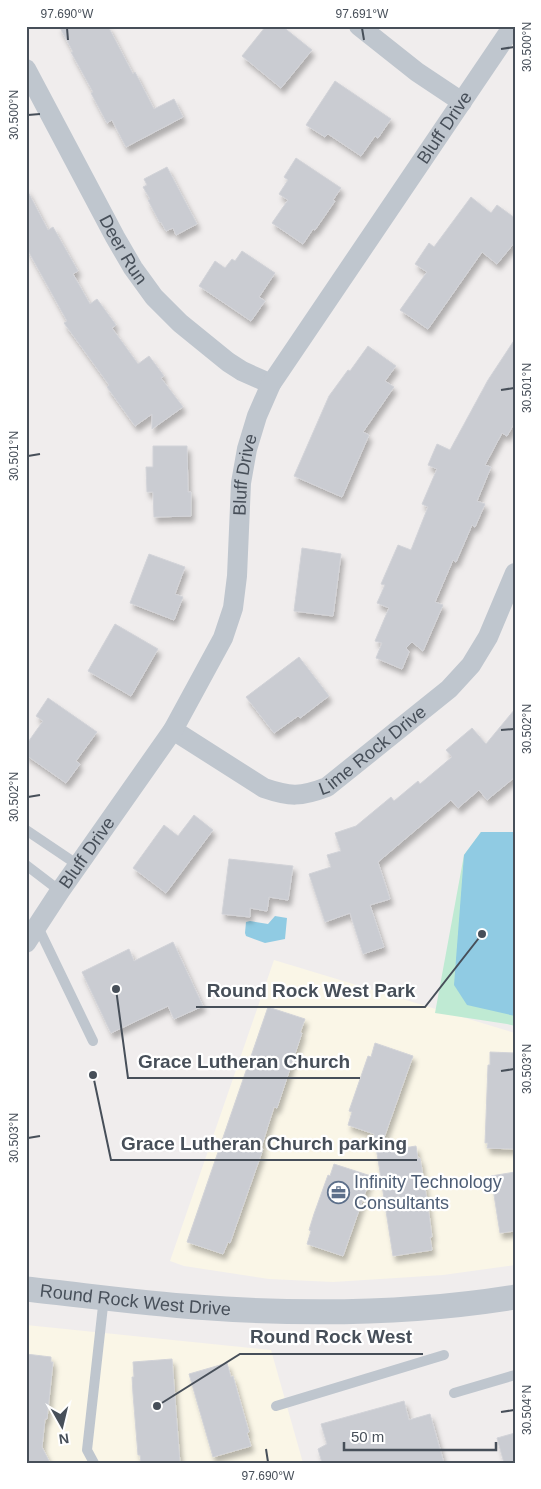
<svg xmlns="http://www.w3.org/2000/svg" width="541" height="1489" font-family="Helvetica,sans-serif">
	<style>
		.commercial { fill: #faf6e7 }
		.green { fill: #bfead3 }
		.water { fill: #90cbe3 }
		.building { fill: #caccd2; stroke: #d2d3d8; filter: url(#shadow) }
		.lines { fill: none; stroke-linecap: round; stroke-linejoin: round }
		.service { stroke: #bfc6ce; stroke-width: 10 }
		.minor { stroke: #bfc6ce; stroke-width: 20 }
		.tertiary { stroke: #bfc6ce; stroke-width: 25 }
		.ticks { fill: none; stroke: #474f59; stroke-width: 2 }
		.labels { text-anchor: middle; stroke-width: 4.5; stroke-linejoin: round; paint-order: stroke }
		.street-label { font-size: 18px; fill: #474f59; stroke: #fff }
		.service-label { font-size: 18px; fill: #4e5e75; stroke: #fff; text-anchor: start }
		.leader { fill: none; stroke: #474f59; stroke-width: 2 }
		.callout-dot { fill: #474f59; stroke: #fff; stroke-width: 2 }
		.callout-label { font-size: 19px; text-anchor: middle; font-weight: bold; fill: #474f59; stroke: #fff; stroke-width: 4.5; stroke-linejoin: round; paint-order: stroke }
		.neatline { fill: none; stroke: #474f59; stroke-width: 2 }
		.ticks-label { font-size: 12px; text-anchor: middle; fill: #474f59 }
	</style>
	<defs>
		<filter id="shadow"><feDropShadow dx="3" dy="5.5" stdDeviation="2.5" flood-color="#0004"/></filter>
	</defs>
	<rect width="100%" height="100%" fill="#f0eded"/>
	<g class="commercial">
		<path d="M274,960L515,1033V1265L443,1275L333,1282L269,1279L184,1266L170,1261Z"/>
		<path d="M26,1325L271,1350L303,1463H26Z"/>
	</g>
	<path class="green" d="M481,832H515V1026L507,1024L435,1013L464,855Z"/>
	<g class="water">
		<path d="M481,832H515V1016L467,1005L454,985L464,855Z"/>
		<path d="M275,916L287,918L285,939L265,943L246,936L245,933L246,922L250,921L268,924Z"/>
	</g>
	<g class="building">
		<path d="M59,26H108L133,74L135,72L154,109L174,99L183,117L126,147L112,120L107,123L91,93L93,92L71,52H73Z"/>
		<path d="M266,26H282L312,50L281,88L242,56Z"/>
		<path d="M335,81L391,119L378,138L375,136L361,156L328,134L325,137L306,125Z"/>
		<path d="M296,158L341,188L333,200L335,201L315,230L313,229L303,244L272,223L288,200L279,194L288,180L284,177Z"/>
		<path d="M167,167L197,224L176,235L173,228L166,231L161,222L160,223L148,200L150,199L143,187L147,185L144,179Z"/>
		<path d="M26,188L48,230L53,227L78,271L73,274L90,304L97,299L116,325L112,328L138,364L149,356L164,376L161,378L183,407L152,429V414L135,426L107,387L109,385L64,323L67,321L26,247Z"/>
		<path d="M471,197L491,213L497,205L515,218V242L497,264L482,252L428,329L400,310L427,272L415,264L429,243L434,247Z"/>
		<path d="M242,251L275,273L259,297L265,301L251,321L199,286L215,261L225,268L232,259L235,261Z"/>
		<path d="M515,339V422L507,436L502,433L485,465L491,467L477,501L485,504L475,527L472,525L456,562L453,560L435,602L443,605L423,651L412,642L406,648L409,652L402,669L376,658L382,643L375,641L389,608L377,603L385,585L381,584L398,545L411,550L428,507L422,504L437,469L428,465L437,444L450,450L488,380Z"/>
		<path d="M368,346L396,366L385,381L394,387L363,432L369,435L342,497L294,476L329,396L348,370L350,371Z"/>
		<path d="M153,446H187L188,492H191V516L154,517L153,492H147L146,467H153Z"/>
		<path d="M302,548L341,554L333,616L294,611Z"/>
		<path d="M149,554L185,567L175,594L183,597L174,620L130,603Z"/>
		<path d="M115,624L158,649L131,696L88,671Z"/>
		<path d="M299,657L329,696L300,718L298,716L274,733L246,697Z"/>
		<path d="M48,698L97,732L76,761L80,764L66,783L26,755V745L43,721L36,716Z"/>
		<path d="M515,709V777L487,800L479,790L458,808L451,800L378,862L390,899L370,905L384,947L363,954L350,913L325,922L309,874L331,867L327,855L341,851L335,833L356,826L391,797L394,801L418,781L420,784L452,757L446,750L472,728L486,744Z"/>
		<path d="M194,815L213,830L166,893L133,868L164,825L178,836Z"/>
		<path d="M229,859L293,866L288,900L269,897L267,911L250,908V917L222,914Z"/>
		<path d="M173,942L203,1006L174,1019L168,1006L111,1033L82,972L129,949L134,961Z"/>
		<path d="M268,1007L305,1019L300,1033H302L277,1108L274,1107L261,1148L263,1149L230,1243L228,1242L223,1254L187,1242Z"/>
		<path d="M375,1043L413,1056L379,1152L416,1146L418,1159L420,1158L428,1206L432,1237H430L432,1250L393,1256L374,1134L348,1125L352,1112L349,1111L368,1056L371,1057Z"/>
		<path d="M490,1052L515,1053V1149L487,1148L488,1143H485L488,1065H490Z"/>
		<path d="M334,1164L371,1176L343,1256L307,1244L311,1231L309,1230L314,1214L328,1175L330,1176Z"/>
		<path d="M515,1172V1231L500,1233L491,1176Z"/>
		<path d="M26,1354L51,1357V1362H53L47,1419H45L42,1447L50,1463H26Z"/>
		<path d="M172,1359L180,1463H141L140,1455H138L133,1394L132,1377H134L133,1362Z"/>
		<path d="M227,1363L231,1377L233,1376L249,1432L247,1433L251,1446L213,1457L189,1374Z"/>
		<path d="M404,1401L409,1420L430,1414L444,1463H322L318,1449L327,1444L321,1424Z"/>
		<path d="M515,1433V1463H504L497,1438Z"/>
	</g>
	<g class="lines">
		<g class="service">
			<path d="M26,830L78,865"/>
			<path d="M26,865L60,891"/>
			<path d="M37,925L93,1041"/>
			<path d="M454,1393L515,1375"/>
			<path d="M276,1406L444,1355"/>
			<path d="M94,1463L87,1450L104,1297"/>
		</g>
		<g class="minor">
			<path d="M359,26L417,72L462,102"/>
			<path id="s1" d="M26,69L115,237L133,268L154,297L180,323L228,362L242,371L271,384"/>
			<path id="s2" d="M173,730L264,788C290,797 301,797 327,787L449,689L471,665L488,637L515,573"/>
			<path id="s3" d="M26,943L60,891L173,730L223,638L233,608L237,576L241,483L247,449L257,416L271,384L513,26"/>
		</g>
		<path class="tertiary" id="s4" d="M26,1289C83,1295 140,1303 196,1307C302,1315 410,1314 515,1297"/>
	</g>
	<path class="ticks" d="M67,28L68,40M362,28L364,40M501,49L514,47M28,115L40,114M501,390L514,388M28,456L40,454M501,730L514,729M28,797L40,795M501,1071L514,1069M28,1138L40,1136M501,1412L514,1410M266,1449L268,1462"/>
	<defs>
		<symbol id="office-ring" viewBox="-11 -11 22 22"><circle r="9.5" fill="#fff" stroke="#5c6f8a" stroke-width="1.5"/><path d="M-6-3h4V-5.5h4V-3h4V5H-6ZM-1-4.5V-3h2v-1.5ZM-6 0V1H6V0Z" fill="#5c6f8a"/></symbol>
	</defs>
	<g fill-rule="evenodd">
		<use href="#office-ring" x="326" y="1180" width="25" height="25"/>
	</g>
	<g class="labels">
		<g class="street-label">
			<text dy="6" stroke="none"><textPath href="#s3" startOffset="934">Bluff Drive</textPath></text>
			<text dy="6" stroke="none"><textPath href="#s1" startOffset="205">Deer Run</textPath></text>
			<text dy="6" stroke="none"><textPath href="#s3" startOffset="529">Bluff Drive</textPath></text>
			<text dy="6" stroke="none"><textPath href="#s2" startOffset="231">Lime Rock Drive</textPath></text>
			<text dy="6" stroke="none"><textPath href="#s3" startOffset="109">Bluff Drive</textPath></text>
			<text dy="6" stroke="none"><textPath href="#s4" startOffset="110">Round Rock West Drive</textPath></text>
		</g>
		<g class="service-label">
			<text x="354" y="1188">Infinity Technology<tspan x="354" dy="21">Consultants</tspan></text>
		</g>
	</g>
	<path class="leader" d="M482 934L425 1007H196M116 989L128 1078H360M93 1075L111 1160H417M157 1406L240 1354H423"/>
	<g class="callout-dot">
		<circle cx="482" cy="934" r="5"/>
		<circle cx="116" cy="989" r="5"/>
		<circle cx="93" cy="1075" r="5"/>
		<circle cx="157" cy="1406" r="5"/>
	</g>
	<g class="callout-label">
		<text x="311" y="997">Round Rock West Park</text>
		<text x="244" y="1068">Grace Lutheran Church</text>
		<text x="264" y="1150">Grace Lutheran Church parking</text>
		<text x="331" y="1343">Round Rock West</text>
	</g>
	<rect width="541" height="1489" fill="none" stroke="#ffffff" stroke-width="55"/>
	<g transform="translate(62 1426) rotate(172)" stroke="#ffffff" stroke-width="4" paint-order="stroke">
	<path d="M0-4L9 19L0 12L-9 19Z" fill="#474f59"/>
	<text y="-8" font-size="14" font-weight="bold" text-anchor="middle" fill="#474f59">N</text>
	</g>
	<path d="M344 1442v8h152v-8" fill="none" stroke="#474f59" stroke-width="2.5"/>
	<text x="351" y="1442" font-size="15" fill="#474f59" stroke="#ffffff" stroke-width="4" paint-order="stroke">50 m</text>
	<rect x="28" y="28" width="486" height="1434" class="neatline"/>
	<g class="ticks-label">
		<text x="67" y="18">97.690°W</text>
		<text x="362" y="18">97.691°W</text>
		<text transform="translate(527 47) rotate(-90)" y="4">30.500°N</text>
		<text transform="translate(14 115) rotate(-90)" y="4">30.500°N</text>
		<text transform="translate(527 388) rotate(-90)" y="4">30.501°N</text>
		<text transform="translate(14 456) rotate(-90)" y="4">30.501°N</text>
		<text transform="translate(527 729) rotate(-90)" y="4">30.502°N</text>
		<text transform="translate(14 797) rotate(-90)" y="4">30.502°N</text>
		<text transform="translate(527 1069) rotate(-90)" y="4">30.503°N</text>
		<text transform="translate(14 1138) rotate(-90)" y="4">30.503°N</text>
		<text transform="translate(527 1410) rotate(-90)" y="4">30.504°N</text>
		<text x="268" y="1480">97.690°W</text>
	</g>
</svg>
